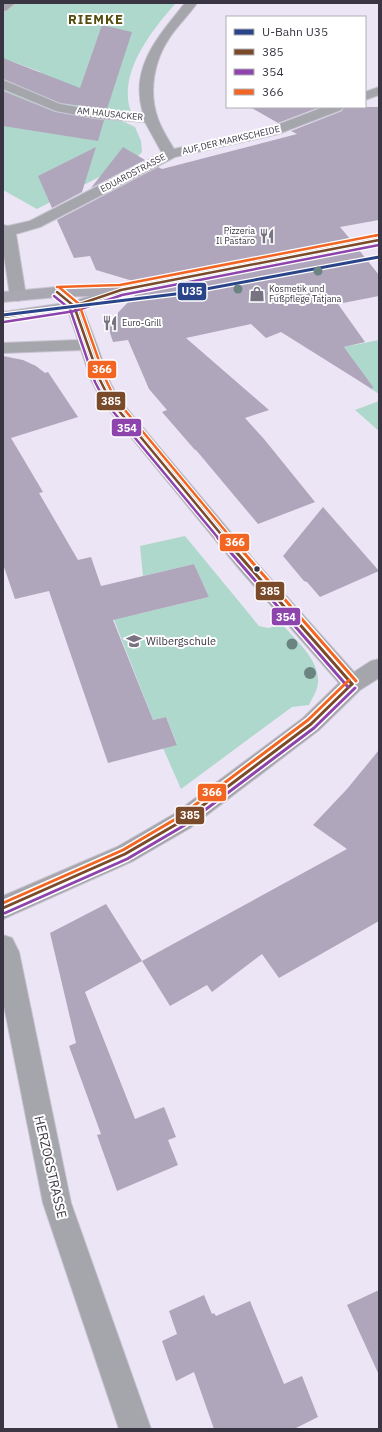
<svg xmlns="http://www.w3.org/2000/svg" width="382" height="1432" font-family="'IBM Plex Sans',sans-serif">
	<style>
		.green { fill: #aed8cb }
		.building { fill: #b0a6bc }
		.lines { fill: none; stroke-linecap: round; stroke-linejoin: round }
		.minor-casing { stroke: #c8c3d0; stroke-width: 2 }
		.major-casing { stroke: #c8c3d0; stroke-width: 2 }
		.minor { fill: #a5a5ac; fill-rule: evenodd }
		.major { fill: #a9a8b2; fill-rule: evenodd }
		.bus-1-far1-casing { stroke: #fff; stroke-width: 5 }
		.bus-1-casing { stroke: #fff; stroke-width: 6 }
		.bus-2-far1-casing { stroke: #fff; stroke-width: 5 }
		.bus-2-casing { stroke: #fff; stroke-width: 6 }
		.bus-3-far2-casing { stroke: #fff; stroke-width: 4 }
		.bus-3-far1-casing { stroke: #fff; stroke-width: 5 }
		.bus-3-casing { stroke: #fff; stroke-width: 6 }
		.bus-1-far1 { stroke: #7a4b2a; stroke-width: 2.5 }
		.bus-1 { stroke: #7a4b2a; stroke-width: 3 }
		.bus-2-far1 { stroke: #8e44ad; stroke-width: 2.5 }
		.bus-2 { stroke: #8e44ad; stroke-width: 3 }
		.bus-3-far2 { stroke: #f26522; stroke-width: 2 }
		.bus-3-far1 { stroke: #f26522; stroke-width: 2.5 }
		.bus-3 { stroke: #f26522; stroke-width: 3 }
		.metro-1-casing { stroke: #fff; stroke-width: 5.5 }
		.metro-1 { stroke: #294488; stroke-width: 3 }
		.tree { fill: #6b8481 }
		.bus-dot { fill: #3a3542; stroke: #fff; stroke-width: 1.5 }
		.labels { text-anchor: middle; stroke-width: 4; stroke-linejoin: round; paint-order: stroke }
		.far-street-label { font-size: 9px; fill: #3a3542; stroke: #fff }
		.far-poi-label { font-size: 9px; fill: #3a3542; stroke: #fff; text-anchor: start }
		.poi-label { font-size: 11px; fill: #3a3542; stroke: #fff; text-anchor: start }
		.far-district-label { font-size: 13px; font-weight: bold; letter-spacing: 1px; fill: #554d0d; stroke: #fff }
		.near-street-label { font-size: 13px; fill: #3a3542; stroke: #fff }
		.line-badge { stroke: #fff; stroke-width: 1.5 }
		.badge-label { font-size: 11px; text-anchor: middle; font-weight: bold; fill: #fff }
	</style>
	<rect width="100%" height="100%" fill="#ece5f5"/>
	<g class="green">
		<path d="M15,3H176C151,31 116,75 132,114L65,106L19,88L29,79L41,72L11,61L3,65V10Z"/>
		<path d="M3,89L71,114L120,120L135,127L141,141L142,152L136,158L37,209L3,190Z"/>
		<path d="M379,340V394L346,372L359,368L344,347Z"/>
		<path d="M379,401V431L355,410Z"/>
		<path d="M185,536L259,626L268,628L283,625C297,642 326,665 316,691C314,696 311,700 309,705L292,707L181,789L163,748L177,744L166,717L153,720L111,612L138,614L209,597L194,564L143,576L140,546Z"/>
	</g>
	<g class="building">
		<path d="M102,25L132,32L107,109L60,103L3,79V58L80,88Z"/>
		<path d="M3,91L55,112L104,120L98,141L3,126Z"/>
		<path d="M250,107H320L278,123Z"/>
		<path d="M344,107H379V220L340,227L350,239L133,281L96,270L90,256L74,258L57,220L158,167L162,169L297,134L291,131L342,111Z"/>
		<path d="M96,147L82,192L52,208L38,176Z"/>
		<path d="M123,147L145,160L91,188Z"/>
		<path d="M359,250L379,275V296L338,304L365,342L344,347L373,387L372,389L281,332L266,338L251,324L186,338L269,410L245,418L264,439L315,502L258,524L196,450H195L162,412L167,410L149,389L128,340L113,342L107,324L136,294Z"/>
		<path d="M3,356L23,360L36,366L45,373L48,372L78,417L11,438L43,492L39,493L78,560L91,557L101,586L194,564L209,597L113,620L153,720L166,717L177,745L108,763L49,591L15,599L3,564Z"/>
		<path d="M323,507L379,571L320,597L307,582L304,581L283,556Z"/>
		<path d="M379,750V921L279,978L262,954L212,992L207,985L170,1006L142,961L347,849L313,825L347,789Z"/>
		<path d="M106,904L142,961L85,992L135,1119L164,1107L176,1137L168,1140L178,1165L117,1191L97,1135L101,1134L69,1046L76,1043L50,933Z"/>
		<path d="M379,1290V1375L347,1305Z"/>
		<path d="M204,1295L212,1314L214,1313L216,1316L250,1301L284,1384L302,1376L318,1417L294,1429H214L194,1372L176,1381L162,1341L177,1334L169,1311Z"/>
	</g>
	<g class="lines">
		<defs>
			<g id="minor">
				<path d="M3,3H15L7,10L3,11Z"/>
				<path d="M185,3H197C189,15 178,25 170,37C154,60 148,92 158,119C162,130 168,139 174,149L269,128L324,107H343L341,110L278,134L175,157L40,227L16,234L26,296L24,299L18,301L12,299L10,296L3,248V225L8,226L30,221L162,153L145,122L93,118L56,111L3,89V80L60,104L93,110L143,113C129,67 159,36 185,3Z"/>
				<path d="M379,87V95L365,100V92Z"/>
				<path d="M57,287L63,289L82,306L97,345L109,380L118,398L254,560L354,672L371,661L379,659V678L360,690L319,730L190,828L133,861L3,919V896L117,847L174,814L303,718L339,683L240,570L104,404L91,380L81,350L3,353V343L78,340L67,308L49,292L51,289Z"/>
				<path d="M3,935L12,938L19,952L71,1203L151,1429H119L43,1203L3,1001Z"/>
			</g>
			<path id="major" d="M379,235V245L121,295H105L107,298L105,301L74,311L3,322V312L72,302L90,296L57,297L3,302V292L57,287L121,285Z"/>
		</defs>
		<use href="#minor" class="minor-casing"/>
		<use href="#major" class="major-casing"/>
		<use href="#minor" class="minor"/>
		<use href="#major" class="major"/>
		<defs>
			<g id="bus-1-far1">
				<path d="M57,292L74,306L100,380L110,400L225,539"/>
				<path d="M3,317L74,306L121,290L379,240"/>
			</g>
			<g id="bus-1">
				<path d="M224,538L352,684"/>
				<path d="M3,908L125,854L182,821L311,724L352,684"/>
			</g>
			<g id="bus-2-far1">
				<path d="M54,296L70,309L95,382L106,403L219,539"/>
				<path d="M4,322L75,311L122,295L379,245"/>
			</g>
			<g id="bus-2">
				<path d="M218,538L348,687"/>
				<path d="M5,913L127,859L185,825L314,728L355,688"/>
			</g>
			<path id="bus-3-far2" d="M375,236L378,235"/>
			<g id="bus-3-far1">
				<path d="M57,287L120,285L378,235"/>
				<path d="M60,288L79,304L105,378L114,397L232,539"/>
			</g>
			<g id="bus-3">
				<path d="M231,538L356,681"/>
				<path d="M3,903L123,850L179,817L308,720L349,680"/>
			</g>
		</defs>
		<use href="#bus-1-far1" class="bus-1-far1-casing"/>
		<use href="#bus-1" class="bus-1-casing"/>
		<use href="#bus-2-far1" class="bus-2-far1-casing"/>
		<use href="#bus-2" class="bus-2-casing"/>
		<use href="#bus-3-far2" class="bus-3-far2-casing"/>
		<use href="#bus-3-far1" class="bus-3-far1-casing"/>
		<use href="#bus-3" class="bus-3-casing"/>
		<use href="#bus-1-far1" class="bus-1-far1"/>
		<use href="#bus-1" class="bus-1"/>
		<use href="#bus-2-far1" class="bus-2-far1"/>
		<use href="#bus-2" class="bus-2"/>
		<use href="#bus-3-far2" class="bus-3-far2"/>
		<use href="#bus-3-far1" class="bus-3-far1"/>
		<use href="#bus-3" class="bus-3"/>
		<defs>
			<path id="metro-1" d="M3,315L184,293L379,257"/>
		</defs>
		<use href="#metro-1" class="metro-1-casing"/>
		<use href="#metro-1" class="metro-1"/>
	</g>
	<g class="tree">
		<circle cx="318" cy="271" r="4.5"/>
		<circle cx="238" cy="289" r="4.5"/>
		<circle cx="292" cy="644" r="5.5"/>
		<circle cx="310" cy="673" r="6"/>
	</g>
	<defs>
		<symbol id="restaurant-bare" viewBox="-9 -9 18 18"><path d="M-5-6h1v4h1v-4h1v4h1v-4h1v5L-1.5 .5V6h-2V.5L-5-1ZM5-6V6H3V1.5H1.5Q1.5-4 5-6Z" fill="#787381" stroke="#fff" stroke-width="2.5" paint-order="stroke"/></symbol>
		<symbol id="shop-bare" viewBox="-9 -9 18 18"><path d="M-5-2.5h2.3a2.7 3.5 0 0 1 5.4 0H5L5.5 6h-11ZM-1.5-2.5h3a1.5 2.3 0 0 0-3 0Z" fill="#787381" stroke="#fff" stroke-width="2.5" paint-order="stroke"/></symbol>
		<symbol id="school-bare" viewBox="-9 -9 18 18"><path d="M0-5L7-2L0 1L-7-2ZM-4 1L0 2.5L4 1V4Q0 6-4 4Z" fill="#787381" stroke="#fff" stroke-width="2.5" paint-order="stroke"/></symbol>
	</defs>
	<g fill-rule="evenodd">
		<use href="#restaurant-bare" x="256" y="225" width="22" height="22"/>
		<use href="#shop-bare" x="246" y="283" width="22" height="22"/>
		<use href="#restaurant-bare" x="99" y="312" width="22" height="22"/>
		<use href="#school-bare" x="123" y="630" width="22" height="22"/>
	</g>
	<circle class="bus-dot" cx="257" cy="569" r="3.5"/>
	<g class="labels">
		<g class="far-street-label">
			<text transform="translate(110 114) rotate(6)" y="3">AM HAUSACKER</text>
			<text transform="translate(231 140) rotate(-13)" y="3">AUF DER MARKSCHEIDE</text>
			<text transform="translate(133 173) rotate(-28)" y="3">EDUARDSTRASSE</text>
		</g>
		<g class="far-poi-label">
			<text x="255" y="234" text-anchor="end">Pizzeria<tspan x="255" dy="10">Il Pastaro</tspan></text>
			<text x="269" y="292">Kosmetik und<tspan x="269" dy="10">Fußpflege Tatjana</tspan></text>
			<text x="122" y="326">Euro-Grill</text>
		</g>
		<g class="poi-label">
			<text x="146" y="645">Wilbergschule</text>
		</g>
		<g class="far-district-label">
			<text x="96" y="24">RIEMKE</text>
		</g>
		<g class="near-street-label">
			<text transform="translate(51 1167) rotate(77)" y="5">HERZOGSTRASSE</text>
		</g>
	</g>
	<g class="line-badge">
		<rect x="177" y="282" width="30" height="19" rx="4" fill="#294488"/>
		<rect x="87" y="360" width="30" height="19" rx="4" fill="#f26522"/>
		<rect x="96" y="391" width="30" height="20" rx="4" fill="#7a4b2a"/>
		<rect x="111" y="418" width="31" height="19" rx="4" fill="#8e44ad"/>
		<rect x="219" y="533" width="31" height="19" rx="4" fill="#f26522"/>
		<rect x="255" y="581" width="30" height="20" rx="4" fill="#7a4b2a"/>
		<rect x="271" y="607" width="30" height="19" rx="4" fill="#8e44ad"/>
		<rect x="197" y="783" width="30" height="19" rx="4" fill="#f26522"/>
		<rect x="175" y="806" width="30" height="19" rx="4" fill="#7a4b2a"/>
	</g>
	<g class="badge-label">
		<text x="192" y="295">U35</text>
		<text x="102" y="373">366</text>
		<text x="111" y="405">385</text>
		<text x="127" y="432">354</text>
		<text x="235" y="546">366</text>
		<text x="270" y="595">385</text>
		<text x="286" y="621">354</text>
		<text x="212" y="796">366</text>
		<text x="190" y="819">385</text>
	</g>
	<rect width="382" height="1432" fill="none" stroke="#3a3542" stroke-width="8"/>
	<rect x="226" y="16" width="140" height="92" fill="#ffffff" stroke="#b0aeb3"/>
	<rect x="234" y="29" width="20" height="6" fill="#294488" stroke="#b0aeb3"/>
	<text x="262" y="36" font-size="12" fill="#3a3542">U-Bahn U35</text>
	<rect x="234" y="49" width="20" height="6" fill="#7a4b2a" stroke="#b0aeb3"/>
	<text x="262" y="56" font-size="12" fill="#3a3542">385</text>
	<rect x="234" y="69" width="20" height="6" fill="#8e44ad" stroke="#b0aeb3"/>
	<text x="262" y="76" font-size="12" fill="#3a3542">354</text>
	<rect x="234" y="89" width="20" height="6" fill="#f26522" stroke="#b0aeb3"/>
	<text x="262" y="96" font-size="12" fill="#3a3542">366</text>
</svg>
